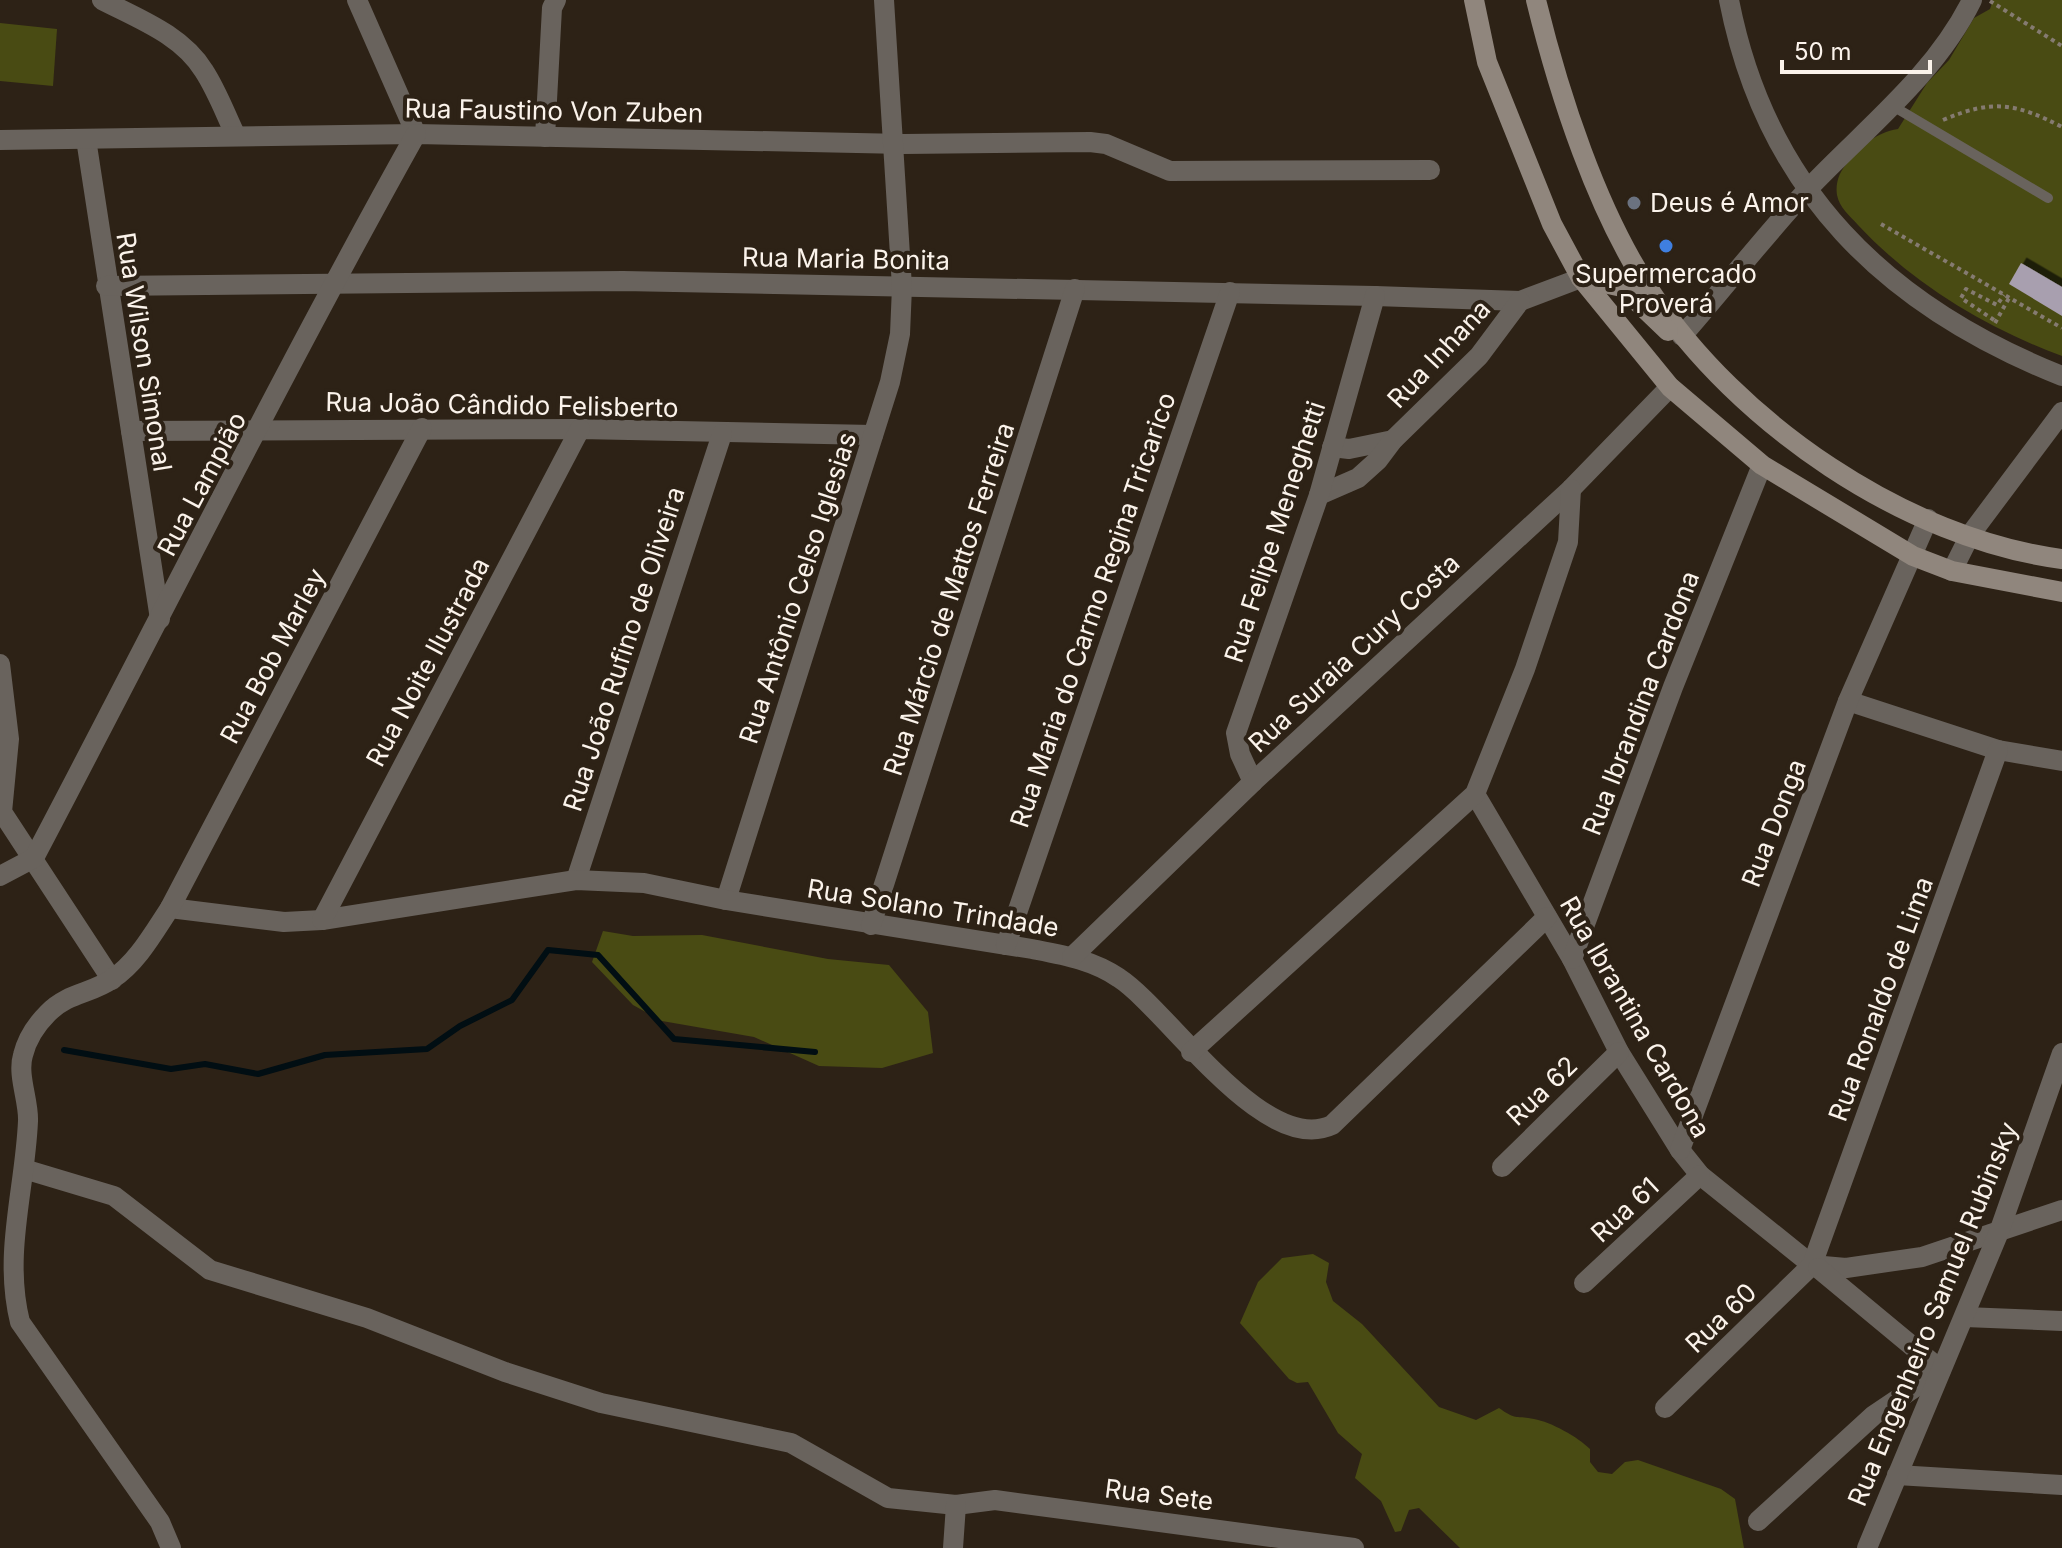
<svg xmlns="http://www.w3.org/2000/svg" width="2062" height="1548" font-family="Inter,sans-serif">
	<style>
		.green { fill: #494b13 }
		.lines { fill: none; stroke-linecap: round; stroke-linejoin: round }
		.stream { stroke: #010e13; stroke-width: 6 }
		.building { fill: #a89faf; filter: url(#shadow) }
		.path { stroke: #857b71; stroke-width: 4; stroke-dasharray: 4 4; stroke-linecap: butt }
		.service { stroke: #69635d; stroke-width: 10 }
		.minor { stroke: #69635d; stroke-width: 20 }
		.secondary { stroke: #90867d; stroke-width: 20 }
		.worship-dot { fill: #6b7280; stroke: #2d2216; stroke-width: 3 }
		.shop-dot { fill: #3f7fe0; stroke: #2d2216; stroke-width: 3 }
		.labels { text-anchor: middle; stroke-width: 8; stroke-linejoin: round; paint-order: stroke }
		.street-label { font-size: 26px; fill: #fbf3eb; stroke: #2d2216 }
		.poi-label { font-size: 26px; fill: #fbf3eb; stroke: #2d2216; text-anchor: start }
	</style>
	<defs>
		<filter id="shadow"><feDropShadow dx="5.5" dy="-5.5" stdDeviation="0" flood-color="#0009"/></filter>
	</defs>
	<rect width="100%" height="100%" fill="#2d2216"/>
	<g class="green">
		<path d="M1993,0H2062V356C1986,328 1913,284 1858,225C1850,216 1839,207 1837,195C1835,182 1840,171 1848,162C1863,145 1875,133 1898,129L1927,83L1949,60L1974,18L1990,9Z"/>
		<path d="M0,23L57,29L53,86L0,81Z"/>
		<path d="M603,931L633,936L702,935L828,959L889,965L928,1012L933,1053L882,1068L819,1066L754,1037L662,1021L633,1005L592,962Z"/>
		<path d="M1313,1254L1329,1263L1326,1282L1333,1301L1362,1324L1439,1407L1476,1420L1499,1408C1517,1421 1516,1415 1534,1419C1551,1422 1578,1437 1590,1449V1462L1598,1472L1612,1474L1625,1462L1638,1460L1721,1489L1735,1499L1744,1548H1460L1419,1508L1409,1510L1401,1531L1395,1532L1381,1501L1355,1478L1362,1454L1338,1433L1308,1382L1297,1383L1289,1379L1240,1323L1258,1282L1282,1258Z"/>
	</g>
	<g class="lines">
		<path class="stream" d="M64,1050L171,1069L205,1064L258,1074L325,1055L427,1049L460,1026L512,1000L548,950L598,955L674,1039L815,1052"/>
	</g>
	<path class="building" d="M2021,263L2062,287V316L2009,284Z"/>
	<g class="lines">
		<g class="path">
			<path d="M1990,1L2062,46"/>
			<path d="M1943,120C1992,99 2016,103 2062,127"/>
			<path d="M1881,224L2062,328"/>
			<path d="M1994,320L1961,298L1966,289L1997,305L2004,295"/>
			<path d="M1995,323L2009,298"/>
		</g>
		<path class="service" d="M1891,105L2048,198"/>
		<g class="minor">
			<path d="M102,0C139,19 182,35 204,71C217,91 225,113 235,134"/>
			<path d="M357,0L416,134"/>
			<path d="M1729,0C1766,190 1886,306 2062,376"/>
			<path d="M545,137L552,8L556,0"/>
			<path d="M86,139L160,619"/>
			<path d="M0,140L416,134L904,144L1090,142L1106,144L1170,171L1430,170"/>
			<path d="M106,286L623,281L1375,296L1520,301L1581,278"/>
			<path d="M1682,336C1725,287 1765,235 1809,188C1866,128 1935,75 1972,0"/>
			<path d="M131,431L580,429L873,435"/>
			<path d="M1332,447L1349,449L1393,440"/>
			<path d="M1319,495L1358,478L1378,460L1393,440L1479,356L1520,301"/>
			<path d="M1952,571L1970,535L2062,412"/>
			<path d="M0,664L9,739L2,812L112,980"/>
			<path d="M1848,701L1998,750L2062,761"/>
			<path d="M1253,782L1240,754L1236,733L1319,495L1375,296"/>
			<path d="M1475,794L1572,959L1619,1052L1680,1150L1700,1175L1812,1265L1846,1268L1922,1257L2062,1210"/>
			<path d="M0,876L34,858C161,617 283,372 416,134"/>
			<path d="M576,880L722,434"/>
			<path d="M726,900L890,382L900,334L902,287L884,0"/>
			<path d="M170,908L284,922L322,920L576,880L644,883L726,900L1032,949C1063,955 1093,960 1119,978C1168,1010 1264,1157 1332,1125L1547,917"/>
			<path d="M322,920L580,429"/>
			<path d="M871,925L1075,289"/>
			<path d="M1006,945L1230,292"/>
			<path d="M1072,957L1253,782L1571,489L1670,387"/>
			<path d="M1572,959L1673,687L1762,465"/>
			<path d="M1191,1052L1475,794L1525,669L1568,542L1571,489"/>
			<path d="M1680,1150L1848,701L1928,519"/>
			<path d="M1502,1167L1619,1052"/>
			<path d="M24,1169L114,1196L210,1270L367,1318L505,1372L601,1403L791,1443L888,1498L956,1505L995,1500L1354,1548"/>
			<path d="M1584,1283L1700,1175"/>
			<path d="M1965,1317L2062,1321"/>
			<path d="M1665,1408L1812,1265L1998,750"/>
			<path d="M1897,1475L2062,1485"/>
			<path d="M1758,1521L1874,1415L1941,1370L1818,1268"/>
			<path d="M171,1548L160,1522L20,1322C3,1254 25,1190 28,1121C29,1101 17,1075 23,1055C27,1039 37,1024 48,1013C69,992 91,994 112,979C137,963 154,932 170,908L422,428"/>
			<path d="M953,1548L956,1505"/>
			<path d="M1867,1548L1999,1232L2062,1053"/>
		</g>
		<g class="secondary">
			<path d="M1474,0L1487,62L1552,224L1581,278L1670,387L1762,465L1913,556L1952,571L2062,592"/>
			<path d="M1536,0C1559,94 1597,212 1651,292C1737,423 1906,539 2062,559"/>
			<path d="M1581,278L1622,287L1668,331"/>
		</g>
	</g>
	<circle class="worship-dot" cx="1634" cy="203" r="8"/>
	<circle class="shop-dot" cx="1666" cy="246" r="8"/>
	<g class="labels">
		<g class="street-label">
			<text transform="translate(554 111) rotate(1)" y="9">Rua Faustino Von Zuben</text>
			<text transform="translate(846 259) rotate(1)" y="9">Rua Maria Bonita</text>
			<text transform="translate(144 352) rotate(81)" y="9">Rua Wilson Simonal</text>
			<text transform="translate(1439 354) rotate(-47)" y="9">Rua Inhana</text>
			<text transform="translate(502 405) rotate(1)" y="9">Rua João Cândido Felisberto</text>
			<text transform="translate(202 484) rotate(-62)" y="9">Rua Lampião</text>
			<text transform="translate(1275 532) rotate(-72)" y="9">Rua Felipe Meneghetti</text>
			<text transform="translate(798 588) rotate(-72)" y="9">Rua Antônio Celso Iglesias</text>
			<text transform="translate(949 599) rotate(-72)" y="9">Rua Márcio de Mattos Ferreira</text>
			<text transform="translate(1093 610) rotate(-71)" y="9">Rua Maria do Carmo Regina Tricarico</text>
			<text transform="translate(624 649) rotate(-72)" y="9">Rua João Rufino de Oliveira</text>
			<text transform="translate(1354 653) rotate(-43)" y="9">Rua Suraia Cury Costa</text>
			<text transform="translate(273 656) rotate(-62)" y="9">Rua Bob Marley</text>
			<text transform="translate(428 662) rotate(-62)" y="9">Rua Noite Ilustrada</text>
			<text transform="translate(1641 703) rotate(-69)" y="9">Rua Ibrandina Cardona</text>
			<text transform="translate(1774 823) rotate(-69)" y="9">Rua Donga</text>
			<text transform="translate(933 908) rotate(9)" y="9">Rua Solano Trindade</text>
			<text transform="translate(1881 999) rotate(-70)" y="9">Rua Ronaldo de Lima</text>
			<text transform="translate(1635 1017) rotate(60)" y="9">Rua Ibrantina Cardona</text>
			<text transform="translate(1542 1091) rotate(-44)" y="9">Rua 62</text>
			<text transform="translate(1625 1210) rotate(-43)" y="9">Rua 61</text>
			<text transform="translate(1933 1314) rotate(-68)" y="9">Rua Engenheiro Samuel Rubinsky</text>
			<text transform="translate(1721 1318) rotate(-44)" y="9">Rua 60</text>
			<text transform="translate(1159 1495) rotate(7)" y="9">Rua Sete</text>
		</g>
		<g class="poi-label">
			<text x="1650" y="212">Deus é Amor</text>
			<text x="1666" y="283" text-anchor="middle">Supermercado<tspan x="1666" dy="30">Proverá</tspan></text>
		</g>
	</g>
	<path d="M1782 60v12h148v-12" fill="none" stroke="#fbf3eb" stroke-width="4"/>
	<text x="1794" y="60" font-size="24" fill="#fbf3eb" stroke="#2d2216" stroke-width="6" paint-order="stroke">50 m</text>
</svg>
